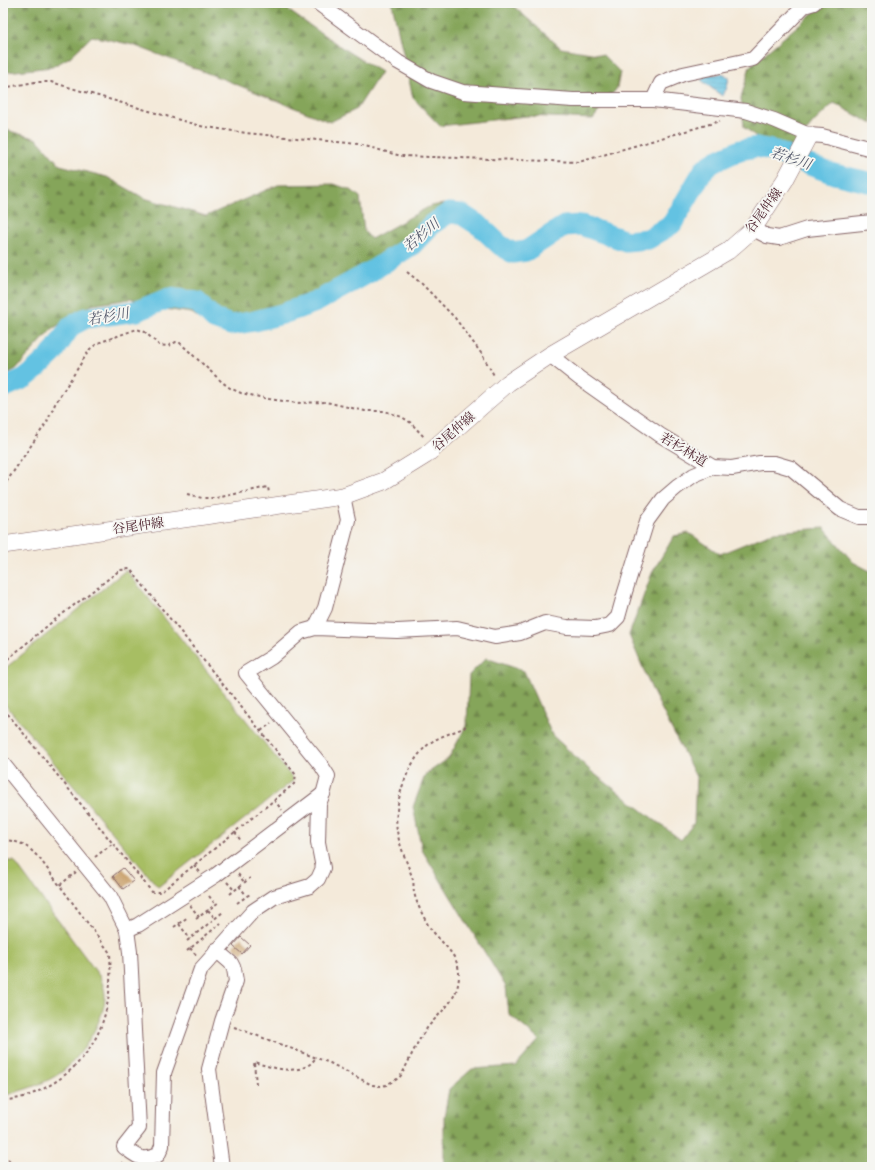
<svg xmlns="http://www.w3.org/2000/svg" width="875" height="1170" font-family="'Libre Bodoni','Noto Serif JP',serif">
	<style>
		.forest { fill: url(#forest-firs); stroke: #686242 }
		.garden { fill: #a7be64; stroke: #786e48 }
		.water { fill: url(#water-rules); stroke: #567086 }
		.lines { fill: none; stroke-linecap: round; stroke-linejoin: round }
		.river { stroke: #63c2e2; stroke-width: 21 }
		.building { fill: #c79d66 }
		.minor-casing { stroke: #866668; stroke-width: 16 }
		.major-casing { stroke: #866668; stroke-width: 18 }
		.path { stroke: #866668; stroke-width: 2; stroke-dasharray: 3 3; stroke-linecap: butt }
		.minor { stroke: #fff; stroke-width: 14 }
		.major { stroke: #fff; stroke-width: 17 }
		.labels { text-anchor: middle; stroke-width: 3.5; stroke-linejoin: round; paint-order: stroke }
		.street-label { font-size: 13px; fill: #4a1f2b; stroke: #f6f6f2 }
		.water-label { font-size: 14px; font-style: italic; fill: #53586b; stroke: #f6f6f2 }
	</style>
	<defs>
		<pattern id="forest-firs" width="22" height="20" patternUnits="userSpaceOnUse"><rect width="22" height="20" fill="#85a55a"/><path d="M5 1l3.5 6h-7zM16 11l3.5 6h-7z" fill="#6f864b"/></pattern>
		<pattern id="water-rules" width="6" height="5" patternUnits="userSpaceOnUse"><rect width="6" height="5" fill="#63c2e2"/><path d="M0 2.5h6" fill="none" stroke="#57a6c2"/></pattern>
	</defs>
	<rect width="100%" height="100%" fill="#f6f6f2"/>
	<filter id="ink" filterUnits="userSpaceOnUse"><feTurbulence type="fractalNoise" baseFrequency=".025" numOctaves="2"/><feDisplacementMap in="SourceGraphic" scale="8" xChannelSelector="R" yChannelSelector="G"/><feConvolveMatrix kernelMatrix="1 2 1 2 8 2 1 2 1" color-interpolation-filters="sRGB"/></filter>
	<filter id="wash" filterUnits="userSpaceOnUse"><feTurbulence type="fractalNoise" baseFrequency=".012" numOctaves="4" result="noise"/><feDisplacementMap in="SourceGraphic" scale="16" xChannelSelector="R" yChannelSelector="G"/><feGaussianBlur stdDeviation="0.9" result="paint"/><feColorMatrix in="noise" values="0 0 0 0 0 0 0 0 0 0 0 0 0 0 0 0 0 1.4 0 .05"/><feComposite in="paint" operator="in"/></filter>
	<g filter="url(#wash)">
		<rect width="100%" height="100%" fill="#f4eada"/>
		<g class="forest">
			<path d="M3,3H281L292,13L350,53L381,72L357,109L330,122L223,79L133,45L92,36L70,57L52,67L7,72L3,74Z"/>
			<path d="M392,3H510L561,48L603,55L620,72L617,88L593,119L527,116L440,126L413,98Z"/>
			<path d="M826,3H872V124L834,103L813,123L794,147L759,139L744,127L741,98L750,66L822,5Z"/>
			<path d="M3,129L37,139L60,165L107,177L144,198L206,216L278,185L334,184L351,190L360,197L364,231L371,239L430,206L444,204L426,242L321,307L210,326L192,313L165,309L130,299L92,305L52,329L16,369L3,376Z"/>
			<path d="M824,528L853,562L872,572V1167H444V1117L449,1089L472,1069L516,1066L539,1040L509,1014L506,987L422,850L413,807L425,775L449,758L467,724L469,675L486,658L524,671L552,735L592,772L681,840L694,823L696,777L653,692L629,635L652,573L674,536L689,533L720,554L774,532Z"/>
		</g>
		<g class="garden">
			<path d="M126,570L294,780L158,887L3,702V670Z"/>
			<path d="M3,861H14L100,977C102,982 105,989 105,995C106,1018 81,1057 63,1071C46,1084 23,1090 3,1096Z"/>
		</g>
		<path class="water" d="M721,74L729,77L727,88L722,96L701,80L706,75Z"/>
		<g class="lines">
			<path class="river" d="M3,388L25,378L35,370L53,353L71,326L86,318L137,311L169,298L197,302L214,319L231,325L255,321L282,314L316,302L370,272L412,245L432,224L449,213L461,214L480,226L500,245L513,253L526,251L564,226L581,225L626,241L648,239L672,224L705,168L716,161L740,150L757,147L776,151L787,157L834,174L872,183"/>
		</g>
		<g id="blocks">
			<g class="building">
				<path d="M123,868L134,881L123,889L113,876Z"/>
				<path d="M241,937L250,945L242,954L233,946Z"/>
			</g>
		</g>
	</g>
	<g filter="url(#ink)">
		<use href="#blocks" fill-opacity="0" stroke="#866668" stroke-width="1"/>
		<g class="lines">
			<defs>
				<g id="minor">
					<path d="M318,3L398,62L431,81L463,92L573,100H653L746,111L774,120L809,135L822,136L872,149"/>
					<path d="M653,100L661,83L683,74L753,59L804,6L814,3"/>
					<path d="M753,229L767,236L779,238L807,229L872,222"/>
					<path d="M550,355L579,378L660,435L713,467L732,468L760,463H774L791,468L840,509L859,517H872"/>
					<path d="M315,628L325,608L348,520L343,496"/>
					<path d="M3,764L110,896L127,930L130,952L139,1128L124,1147C138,1157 141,1162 158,1155L162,1146L164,1073L201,969L253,911L274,897L310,886L318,879L323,868L318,842L319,804L324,791L328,776L321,765L246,673L272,657L301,632L315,628L397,631L457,628L495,637L520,633L545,623L567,627L595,628L610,625L618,617L625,592L647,521L663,499L677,487L694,475L713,467"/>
					<path d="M127,930L138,925L216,875L323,794"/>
					<path d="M216,950L231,963L234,969L236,981L222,1021L209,1069L222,1167"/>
				</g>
				<path id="major" d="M3,545L343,496L384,481L426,455L508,383L550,355L728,251L753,229L785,180L809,135"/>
			</defs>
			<use href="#minor" class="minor-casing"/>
			<use href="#major" class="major-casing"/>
			<g class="path">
				<path d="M3,88L35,82H51L200,126L246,133L358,144L401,156L579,162L720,121"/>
				<path d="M407,272L421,283L455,318L481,353L495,377"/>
				<path d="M3,487L47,422L55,404L90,349L98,343L137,329L145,332L159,345L168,346L176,342H179L222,382L230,388L241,393L269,399L297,403L326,402L365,411H385L402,417L411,423L425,438"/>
				<path d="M187,494L202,498H216L268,487L269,493"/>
				<path d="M3,663L52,622L120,570L130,569L296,775L294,784L161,892H152L3,708"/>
				<path d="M261,731L271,723"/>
				<path d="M274,800L282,810"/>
				<path d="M235,832L241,841"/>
				<path d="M3,840C21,841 28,846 40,859L110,953C113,1008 101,1053 52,1084C37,1093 20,1100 3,1100"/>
				<path d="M95,857L112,844"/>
				<path d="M194,865L200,872"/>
				<path d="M238,874L244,882"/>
				<path d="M227,882L234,890"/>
				<path d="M60,885L76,872"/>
				<path d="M239,886L247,896"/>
				<path d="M230,894L250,878"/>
				<path d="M209,896L215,904"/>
				<path d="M237,903L250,894"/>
				<path d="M190,905L199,917"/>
				<path d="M208,910L215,918"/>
				<path d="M196,919L219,902"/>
				<path d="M179,924L190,939"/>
				<path d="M174,927L188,917"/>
				<path d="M187,941L223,912"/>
				<path d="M190,948L197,956"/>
				<path d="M187,951L221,923"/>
				<path d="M234,1027L330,1063L372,1085L381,1086L386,1085L399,1078L402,1074C409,1061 415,1046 423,1034C437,1012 458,1004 459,976C460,953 437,941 427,923C422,914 416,902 414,892C413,888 414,884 413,880C408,864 400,848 397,831C393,803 408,757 433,741C442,736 453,732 464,728L467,724"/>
				<path d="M256,1084L254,1062C272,1068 304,1078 316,1057"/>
				<path d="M3,1155L17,1167"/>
				<path d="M119,1167L123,1162"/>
			</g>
			<use href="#minor" class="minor"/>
			<use href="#major" class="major"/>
		</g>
	</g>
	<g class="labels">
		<g class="street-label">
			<text transform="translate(763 210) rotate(-54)" y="5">谷尾仲線</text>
			<text transform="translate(453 431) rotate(-41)" y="5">谷尾仲線</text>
			<text transform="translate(684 449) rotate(31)" y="5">若杉林道</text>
			<text transform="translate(138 525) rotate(-8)" y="5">谷尾仲線</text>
		</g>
		<g class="water-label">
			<text transform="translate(791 158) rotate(19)" y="5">若杉川</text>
			<text transform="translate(421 235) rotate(-40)" y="5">若杉川</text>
			<text transform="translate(108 316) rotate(-10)" y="5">若杉川</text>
		</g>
	</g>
	<rect width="875" height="1170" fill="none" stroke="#f6f6f2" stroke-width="16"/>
</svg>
